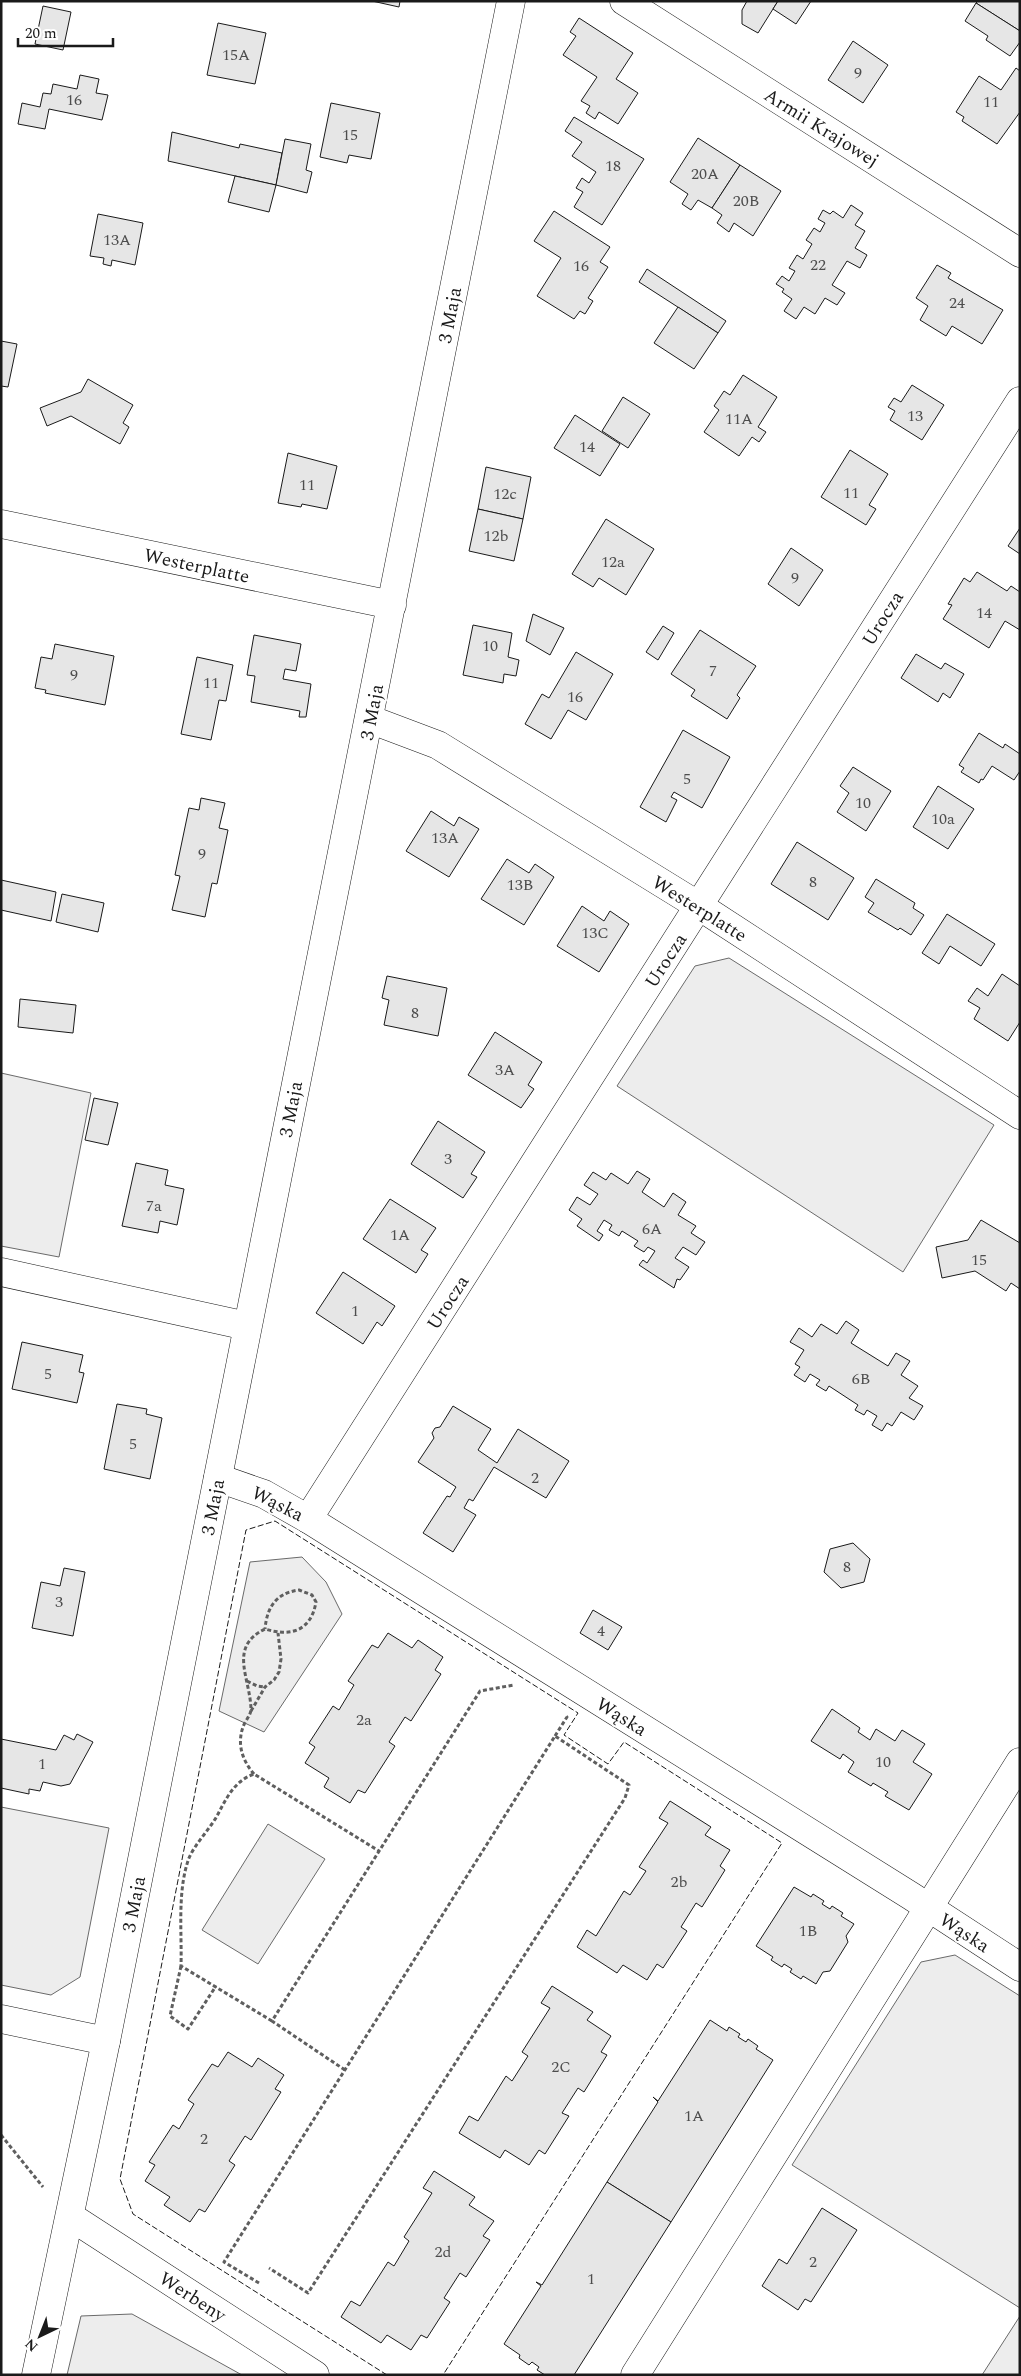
<svg xmlns="http://www.w3.org/2000/svg" width="1021" height="2376" font-family="Spectral,serif">
	<style>
		.built { fill: #ededed; stroke: #6a6a6a }
		.building { fill: #e6e6e6; stroke: #1a1a1a }
		.lines { fill: none; stroke-linecap: round; stroke-linejoin: round }
		.street-casing { stroke: #1a1a1a; stroke-width: 29 }
		.secondary-casing { stroke: #1a1a1a; stroke-width: 29 }
		.path { stroke: #5f5f5f; stroke-width: 3; stroke-dasharray: 4 2.5; stroke-linecap: butt }
		.street { stroke: #fff; stroke-width: 28 }
		.secondary { stroke: #fff; stroke-width: 28 }
		.fence { stroke: #1a1a1a; stroke-width: 1; stroke-dasharray: 6 2.5; stroke-linecap: butt }
		.labels { text-anchor: middle; stroke-width: 4; stroke-linejoin: round; paint-order: stroke }
		.number-label { font-size: 16px; fill: #4d4d4d }
		.street-label { font-size: 19px; fill: #1a1a1a; stroke: #fff }
	</style>
	<rect width="100%" height="100%" fill="#fff"/>
	<g class="built">
		<path d="M729,958L994,1125L903,1272L617,1086L695,966Z"/>
		<path d="M1,1073L91,1093L59,1257L1,1246Z"/>
		<path d="M302,1557L326,1582L342,1614L264,1732L219,1711L250,1562Z"/>
		<path d="M1,1807L109,1828L80,1977L51,1995L1,1985Z"/>
		<path d="M268,1824L325,1859L258,1964L202,1930Z"/>
		<path d="M955,1955L1020,1996V2308L792,2165L921,1962Z"/>
		<path d="M132,2314L242,2375H67L81,2316Z"/>
		<path d="M1020,2316V2375H982Z"/>
	</g>
	<g class="building">
		<path d="M372,1H400L399,7Z"/>
		<path d="M747,1H778L758,33L742,24V10Z"/>
		<path d="M778,1H811L796,24L773,9Z"/>
		<path d="M978,1H1020V31L976,3Z"/>
		<path d="M976,3L1020,31V42L1010,56L986,40L988,36L965,21Z"/>
		<path d="M43,6L71,12L63,50L35,44Z"/>
		<path d="M579,18L633,53L616,79L638,93L618,124L599,112L595,119L586,113L590,106L581,101L597,77L563,55L576,36L570,32Z"/>
		<path d="M218,23L266,33L255,84L207,75Z"/>
		<path d="M853,41L888,65L863,103L828,80Z"/>
		<path d="M1016,68L1020,71V112L997,144L962,121L964,117L956,112L979,76L1001,90Z"/>
		<path d="M80,75L99,79L96,93L108,95L102,120L49,109L45,129L18,124L22,103L40,107L43,93L51,94L53,84L77,89Z"/>
		<path d="M331,103L380,113L371,159L349,155L347,163L320,157Z"/>
		<path d="M574,117L644,159L602,225L574,207L583,192L576,188L582,178L589,183L596,172L572,156L582,142L565,131Z"/>
		<path d="M172,132L239,148L240,144L282,153L276,185L168,161Z"/>
		<path d="M698,138L740,165L712,208L698,200L691,210L682,204L688,194L670,182Z"/>
		<path d="M285,139L311,144L306,170L312,172L307,193L276,185Z"/>
		<path d="M740,165L781,191L753,236L734,223L729,232L717,223L722,215L712,208Z"/>
		<path d="M235,176L276,185L269,212L228,202Z"/>
		<path d="M851,205L863,213L855,225L865,231L855,248L867,255L860,268L847,261L832,285L845,293L837,305L825,298L815,314L804,307L796,319L784,311L792,299L782,292L784,289L776,284L782,276L789,281L795,271L789,268L797,255L803,259L812,244L806,240L814,228L820,232L825,223L818,219L823,210L830,214L833,211L843,218Z"/>
		<path d="M554,211L610,247L600,262L608,267L588,298L593,301L585,314L580,311L574,319L537,296L561,258L534,241Z"/>
		<path d="M98,214L143,223L135,265L112,260L111,266L103,264L104,258L90,256Z"/>
		<path d="M937,265L951,273L948,278L1003,310L982,344L952,326L946,336L920,320L928,306L916,298Z"/>
		<path d="M647,269L726,321L718,333L639,282Z"/>
		<path d="M678,307L718,333L694,369L654,343Z"/>
		<path d="M1,341L17,344L8,387L1,386Z"/>
		<path d="M743,375L777,397L758,427L766,432L759,442L752,437L739,456L704,432L719,410L714,406L724,391L730,395Z"/>
		<path d="M88,379L133,405L123,423L129,427L120,444L71,416L47,426L40,408L81,392Z"/>
		<path d="M912,385L944,405L922,440L890,420L895,411L888,407L894,398L901,402Z"/>
		<path d="M623,397L650,414L628,448L602,431Z"/>
		<path d="M575,415L620,444L600,476L554,448Z"/>
		<path d="M850,450L888,474L869,505L876,509L866,525L821,497Z"/>
		<path d="M288,453L337,466L327,509L302,504L301,507L278,503Z"/>
		<path d="M486,467L531,477L523,519L478,509Z"/>
		<path d="M478,509L523,519L514,561L469,551Z"/>
		<path d="M606,519L654,549L626,595L599,578L593,587L572,574Z"/>
		<path d="M1020,528V554L1008,546Z"/>
		<path d="M791,548L823,570L799,606L768,584Z"/>
		<path d="M977,572L1007,591L1011,586L1020,592V630L1005,621L989,648L943,619L952,605L948,604L964,578L970,582Z"/>
		<path d="M533,614L564,628L550,655L526,641Z"/>
		<path d="M473,625L512,633L508,657L519,660L516,676L504,674L503,683L463,675Z"/>
		<path d="M663,626L674,633L658,660L646,652Z"/>
		<path d="M700,630L756,666L737,695L740,698L727,719L691,696L695,690L671,674Z"/>
		<path d="M254,635L301,644L296,671L285,669L283,679L311,684L306,717H299L300,711L251,702L255,676L247,675Z"/>
		<path d="M55,644L114,656L105,705L45,693L46,690L35,688L41,657L52,659Z"/>
		<path d="M576,652L613,674L586,720L568,710L551,739L525,724L542,694L549,698Z"/>
		<path d="M916,654L941,669L945,663L964,674L950,698L943,693L938,702L901,678Z"/>
		<path d="M197,657L233,665L226,701L219,700L211,740L181,734Z"/>
		<path d="M683,730L730,757L702,808L674,792L671,797L677,800L666,822L640,807Z"/>
		<path d="M979,733L1003,748L1005,744L1020,754V771L1014,780L992,766L983,780L981,779L979,783L961,772L964,768L959,765Z"/>
		<path d="M853,767L891,791L866,831L837,812L849,793L840,786Z"/>
		<path d="M938,786L974,809L948,849L913,827Z"/>
		<path d="M201,798L225,803L219,828L228,830L217,884L212,883L205,917L172,910L180,876L175,875L189,808L199,810Z"/>
		<path d="M431,811L454,826L459,817L479,829L449,877L406,851Z"/>
		<path d="M797,842L854,878L828,920L771,884Z"/>
		<path d="M507,859L529,873L535,864L554,877L524,925L481,899Z"/>
		<path d="M876,879L915,903L913,908L924,915L911,935L900,928L898,930L868,912L874,903L865,897Z"/>
		<path d="M1,880L56,892L51,921L1,910Z"/>
		<path d="M62,894L104,903L98,932L56,922Z"/>
		<path d="M582,906L604,921L610,911L629,924L599,972L557,946Z"/>
		<path d="M947,914L995,944L981,966L950,946L939,964L922,953Z"/>
		<path d="M1002,974L1020,986V1022L1008,1041L974,1019L980,1008L968,1001L977,988L988,996Z"/>
		<path d="M387,976L447,988L438,1036L384,1025L389,1000L382,998Z"/>
		<path d="M20,999L76,1005L73,1033L18,1027Z"/>
		<path d="M495,1032L542,1062L528,1085L534,1089L521,1108L468,1075Z"/>
		<path d="M94,1098L118,1103L108,1145L85,1140Z"/>
		<path d="M438,1121L485,1152L471,1174L477,1177L463,1198L411,1164Z"/>
		<path d="M136,1163L168,1170L165,1185L184,1189L177,1225L160,1221L158,1233L122,1226Z"/>
		<path d="M637,1171L650,1179L642,1192L664,1207L673,1193L686,1202L678,1215L696,1226L691,1233L705,1242L696,1255L683,1247L675,1258L689,1267L680,1280L677,1279L674,1288L639,1265L643,1260L647,1263L655,1251L648,1247L644,1252L634,1246L638,1241L622,1231L619,1236L609,1230L612,1225L604,1220L597,1231L603,1235L599,1241L577,1226L582,1219L569,1210L577,1197L590,1205L598,1194L584,1185L593,1172L606,1180L611,1173L628,1184Z"/>
		<path d="M390,1199L436,1228L421,1250L428,1254L416,1273L363,1239Z"/>
		<path d="M981,1220L1020,1243V1289L1011,1283L1006,1291L975,1271L942,1278L936,1247L968,1240Z"/>
		<path d="M343,1272L395,1306L382,1326L377,1322L363,1344L316,1313Z"/>
		<path d="M846,1321L859,1330L851,1343L888,1366L896,1353L910,1361L901,1375L918,1386L909,1398L923,1406L914,1420L901,1412L892,1426L887,1423L882,1431L872,1425L877,1416L867,1410L864,1415L855,1410L858,1405L829,1386L826,1391L816,1385L820,1380L810,1374L805,1382L794,1375L800,1367L795,1364L804,1350L790,1342L799,1328L812,1337L821,1324L837,1334Z"/>
		<path d="M22,1342L83,1355L79,1372L84,1373L77,1403L12,1389Z"/>
		<path d="M117,1404L147,1409L146,1414L162,1418L150,1479L104,1469Z"/>
		<path d="M453,1406L491,1429L478,1450L497,1463L518,1429L569,1461L546,1498L494,1467L473,1501L469,1499L464,1508L476,1515L453,1552L423,1533L447,1496L450,1497L456,1487L418,1462L434,1438L432,1433L435,1428L440,1427Z"/>
		<path d="M853,1543L870,1559L864,1582L841,1588L824,1572L830,1549Z"/>
		<path d="M64,1568L85,1572L73,1636L32,1628L41,1582L60,1586Z"/>
		<path d="M593,1610L622,1627L608,1650L580,1633Z"/>
		<path d="M388,1633L412,1648L418,1640L443,1657L435,1670L441,1674L411,1721L405,1717L389,1742L395,1746L365,1793L358,1790L350,1803L324,1787L329,1778L305,1763L315,1747L309,1743L333,1706L339,1710L354,1685L348,1681L372,1645L378,1648Z"/>
		<path d="M832,1709L860,1728L858,1732L870,1740L876,1729L895,1741L902,1730L925,1744L913,1762L932,1774L909,1810L885,1796L888,1792L873,1783L871,1786L848,1772L854,1762L843,1754L840,1759L811,1741Z"/>
		<path d="M77,1734L93,1742L70,1784L61,1786L43,1782L40,1791L29,1789V1794L1,1788V1739L56,1750L64,1735L74,1740Z"/>
		<path d="M670,1801L711,1827L705,1835L730,1850L720,1866L725,1870L702,1907L696,1903L681,1927L687,1931L663,1968L657,1964L647,1980L623,1965L617,1973L577,1947L587,1930L596,1936L624,1891L630,1895L646,1871L639,1867L668,1823L659,1818Z"/>
		<path d="M794,1887L811,1897L813,1894L824,1901L822,1904L830,1909L832,1906L843,1913L841,1916L854,1924L846,1936L848,1942L830,1971L823,1972L816,1984L803,1976L801,1979L790,1972L792,1969L784,1964L782,1967L771,1960L773,1957L756,1946Z"/>
		<path d="M552,1986L593,2012L587,2020L611,2036L601,2052L607,2055L584,2092L578,2088L562,2113L569,2116L545,2154L539,2150L529,2165L505,2150L500,2158L459,2133L469,2116L478,2121L506,2076L512,2081L528,2056L522,2052L550,2008L541,2003Z"/>
		<path d="M710,2020L727,2031L729,2027L740,2034L738,2037L746,2042L748,2039L758,2046L756,2049L773,2060L671,2222L607,2182L658,2102L653,2097L658,2101Z"/>
		<path d="M228,2052L252,2067L258,2058L284,2075L275,2089L281,2092L251,2140L245,2136L229,2161L235,2165L205,2212L199,2209L190,2222L164,2205L170,2197L145,2181L155,2165L149,2162L173,2125L179,2129L194,2104L188,2100L212,2064L218,2067Z"/>
		<path d="M434,2171L475,2197L469,2205L494,2221L483,2236L490,2240L466,2277L460,2273L444,2298L450,2302L427,2338L421,2335L411,2350L387,2335L381,2343L341,2317L351,2301L360,2306L388,2262L394,2266L409,2241L404,2237L432,2193L423,2188Z"/>
		<path d="M607,2182L671,2222L574,2375H545L537,2370L539,2367L532,2362L529,2365L519,2358L520,2355L504,2344L541,2286L536,2282L542,2285Z"/>
		<path d="M822,2208L857,2230L811,2302L805,2299L798,2310L762,2286L779,2259L787,2264Z"/>
	</g>
	<g class="lines">
		<defs>
			<g id="street">
				<path d="M624,1L1020,253"/>
				<path d="M1,524L392,605"/>
				<path d="M369,719L438,745L699,906L1020,1115"/>
				<path d="M1,1272L247,1326"/>
				<path d="M218,1478L264,1494L308,1519L911,1896L1020,1967"/>
				<path d="M308,1519L1020,401"/>
				<path d="M1,2019L106,2041"/>
				<path d="M71,2217L315,2375"/>
				<path d="M635,2375L1020,1762"/>
			</g>
			<path id="secondary" d="M36,2375L106,2041L511,1"/>
		</defs>
		<use href="#street" class="street-casing"/>
		<use href="#secondary" class="secondary-casing"/>
		<g class="path">
			<path d="M247,1681L257,1686L265,1687"/>
			<path d="M251,1711L265,1687L274,1680L279,1672L281,1659L278,1633"/>
			<path d="M555,1736L567,1717L566,1716"/>
			<path d="M254,1774C242,1760 237,1744 243,1727C245,1721 251,1715 251,1709C250,1677 228,1647 265,1629C291,1637 311,1631 316,1602L312,1595L299,1590C276,1593 267,1607 265,1629"/>
			<path d="M181,1966L170,2016L188,2029L216,1986"/>
			<path d="M272,2021L181,1966C182,1931 177,1891 189,1858C195,1844 209,1830 217,1816C226,1799 234,1781 254,1774L379,1851"/>
			<path d="M345,2070L272,2021L480,1691L514,1685"/>
			<path d="M1,2135L43,2187"/>
			<path d="M259,2283L224,2262L555,1736L629,1785L625,1798L308,2293L269,2268"/>
		</g>
		<use href="#street" class="street"/>
		<use href="#secondary" class="secondary"/>
		<path class="fence" d="M387,2375L133,2214L120,2179L246,1530L275,1521L578,1713L564,1735L608,1764L624,1742L782,1843L443,2375"/>
	</g>
	<g class="labels">
		<g class="number-label">
			<text x="236" y="60">15A</text>
			<text x="858" y="78">9</text>
			<text x="74" y="105">16</text>
			<text x="991" y="107">11</text>
			<text x="350" y="140">15</text>
			<text x="613" y="171">18</text>
			<text x="705" y="179">20A</text>
			<text x="746" y="206">20B</text>
			<text x="117" y="245">13A</text>
			<text x="818" y="270">22</text>
			<text x="581" y="271">16</text>
			<text x="957" y="308">24</text>
			<text x="915" y="421">13</text>
			<text x="739" y="424">11A</text>
			<text x="587" y="452">14</text>
			<text x="307" y="490">11</text>
			<text x="851" y="498">11</text>
			<text x="505" y="499">12c</text>
			<text x="496" y="541">12b</text>
			<text x="613" y="567">12a</text>
			<text x="795" y="583">9</text>
			<text x="984" y="618">14</text>
			<text x="490" y="651">10</text>
			<text x="713" y="676">7</text>
			<text x="74" y="680">9</text>
			<text x="211" y="688">11</text>
			<text x="575" y="702">16</text>
			<text x="687" y="784">5</text>
			<text x="863" y="808">10</text>
			<text x="943" y="824">10a</text>
			<text x="445" y="843">13A</text>
			<text x="202" y="859">9</text>
			<text x="813" y="887">8</text>
			<text x="520" y="890">13B</text>
			<text x="595" y="938">13C</text>
			<text x="415" y="1018">8</text>
			<text x="505" y="1075">3A</text>
			<text x="448" y="1164">3</text>
			<text x="154" y="1211">7a</text>
			<text x="652" y="1234">6A</text>
			<text x="400" y="1240">1A</text>
			<text x="979" y="1265">15</text>
			<text x="355" y="1316">1</text>
			<text x="48" y="1379">5</text>
			<text x="861" y="1384">6B</text>
			<text x="133" y="1449">5</text>
			<text x="535" y="1483">2</text>
			<text x="847" y="1572">8</text>
			<text x="59" y="1607">3</text>
			<text x="601" y="1636">4</text>
			<text x="364" y="1725">2a</text>
			<text x="883" y="1767">10</text>
			<text x="42" y="1769">1</text>
			<text x="679" y="1887">2b</text>
			<text x="808" y="1936">1B</text>
			<text x="561" y="2072">2C</text>
			<text x="694" y="2121">1A</text>
			<text x="204" y="2144">2</text>
			<text x="443" y="2257">2d</text>
			<text x="813" y="2267">2</text>
			<text x="591" y="2284">1</text>
		</g>
		<g class="street-label">
			<text transform="translate(822 127) rotate(32)" y="7">Armii Krajowej</text>
			<text transform="translate(449 315) rotate(-79)" y="7">3 Maja</text>
			<text transform="translate(197 565) rotate(12)" y="7">Westerplatte</text>
			<text transform="translate(882 618) rotate(-58)" y="7">Urocza</text>
			<text transform="translate(371 712) rotate(-79)" y="7">3 Maja</text>
			<text transform="translate(700 908) rotate(32)" y="7">Westerplatte</text>
			<text transform="translate(665 960) rotate(-57)" y="7">Urocza</text>
			<text transform="translate(290 1109) rotate(-79)" y="7">3 Maja</text>
			<text transform="translate(447 1302) rotate(-57)" y="7">Urocza</text>
			<text transform="translate(278 1503) rotate(27)" y="7">Wąska</text>
			<text transform="translate(212 1507) rotate(-79)" y="7">3 Maja</text>
			<text transform="translate(622 1716) rotate(32)" y="7">Wąska</text>
			<text transform="translate(133 1904) rotate(-79)" y="7">3 Maja</text>
			<text transform="translate(965 1932) rotate(33)" y="7">Wąska</text>
			<text transform="translate(193 2296) rotate(33)" y="7">Werbeny</text>
		</g>
	</g>
	<rect width="1021" height="2376" fill="none" stroke="#1a1a1a" stroke-width="5"/>
	<g transform="translate(40 2336) rotate(223)" stroke="#ffffff" stroke-width="4" paint-order="stroke">
	<path d="M0-4L9 19L0 12L-9 19Z" fill="#1a1a1a"/>
	<text y="-8" font-size="14" font-weight="bold" text-anchor="middle" fill="#1a1a1a">N</text>
	</g>
	<path d="M18 38v8h95v-8" fill="none" stroke="#1a1a1a" stroke-width="2.5"/>
	<text x="25" y="38" font-size="15" fill="#1a1a1a" stroke="#ffffff" stroke-width="4" paint-order="stroke">20 m</text>
</svg>
